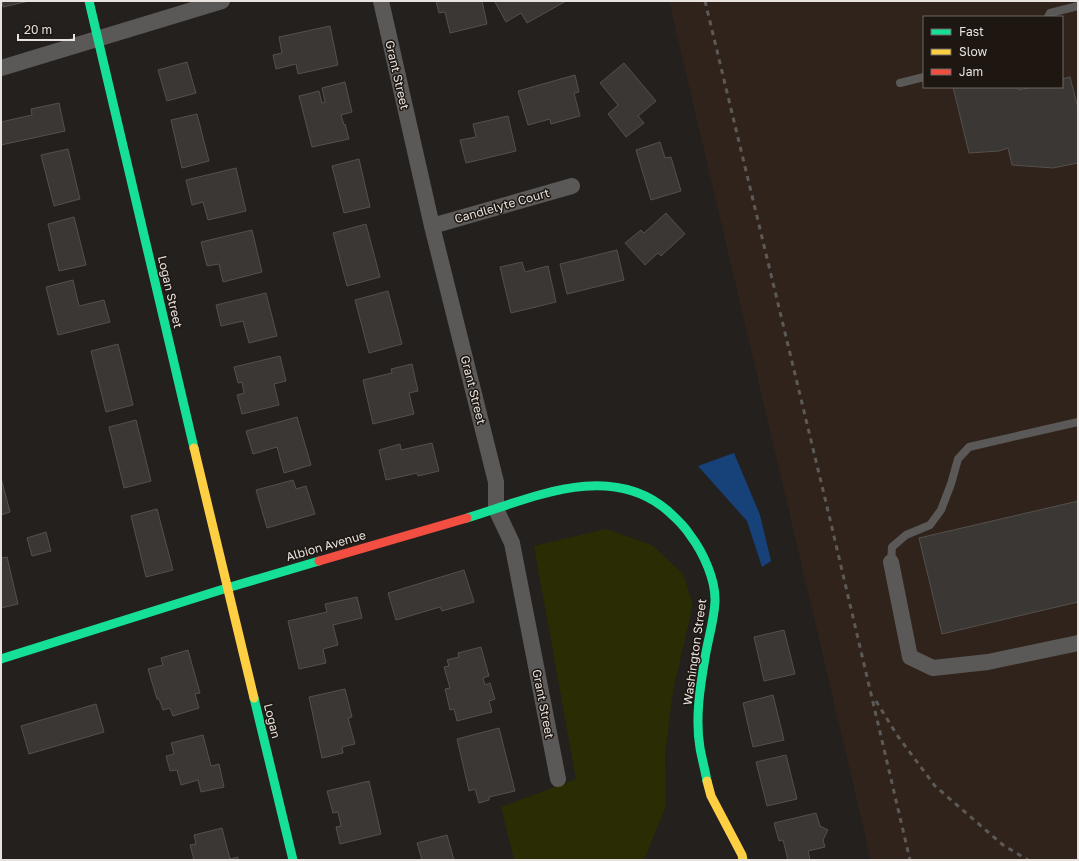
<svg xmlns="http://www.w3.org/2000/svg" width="1079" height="861" font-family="'Golos Text',sans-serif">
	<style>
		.built { fill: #2f231b; fill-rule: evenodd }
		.green { fill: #2a2d04 }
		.water { fill: #164279 }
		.building { fill: #3a3734; stroke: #54504d }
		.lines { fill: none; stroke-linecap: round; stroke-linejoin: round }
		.lane { stroke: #5b5958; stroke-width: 8 }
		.street { stroke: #5b5958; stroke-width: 16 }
		.fast { stroke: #16e098; stroke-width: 9 }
		.slow { stroke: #ffcf43; stroke-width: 9 }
		.jam { stroke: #f24e42; stroke-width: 9 }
		.rail { stroke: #5c5a58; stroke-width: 3; stroke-dasharray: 5 5; stroke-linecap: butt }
		.labels { text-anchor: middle; stroke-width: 3; stroke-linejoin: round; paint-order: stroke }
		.street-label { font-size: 12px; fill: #e8e3df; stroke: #1d1611 }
	</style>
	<rect width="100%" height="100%" fill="#24201d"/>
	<path class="built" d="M669,1H1078V860H871ZM924,17H1062V87H924Z"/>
	<path class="green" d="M606,529L652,545L683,574L693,605L673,690L665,756L666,806L644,860H514L501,807L576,779L534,546Z"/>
	<path class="water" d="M734,453L760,515L771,561L762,567L747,521L698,466Z"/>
	<g class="building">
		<path d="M2,1H29L3,7Z"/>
		<path d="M436,1H482L487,24L450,33L445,12L439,13Z"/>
		<path d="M498,1H566L527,23L521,13L506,22L495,2Z"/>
		<path d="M330,26L338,65L298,74L296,64L276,69L273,55L282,53L279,37Z"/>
		<path d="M187,62L196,93L167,101L158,70Z"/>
		<path d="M624,63L656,101L638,116L644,123L626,137L608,114L618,105L600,83Z"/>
		<path d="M575,75L579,92L574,93L580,116L551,124L550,119L528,125L518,91Z"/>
		<path d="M1070,77L1078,108V163L1053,168L1012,165L1008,148L999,151L969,153L953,87H1018L1019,90L1032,87H1062V79Z"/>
		<path d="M345,82L352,112L341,115L344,125L345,124L349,139L312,147L299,96L319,91L322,103L325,102L322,88Z"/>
		<path d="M59,103L65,131L1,145V122L32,115L31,109Z"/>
		<path d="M197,114L209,161L182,168L171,120Z"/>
		<path d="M508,116L516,151L466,163L460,140L476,137L473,124Z"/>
		<path d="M660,142L665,158L671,157L681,191L651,200L636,150Z"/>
		<path d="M68,149L80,199L54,206L41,155Z"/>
		<path d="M359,159L370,207L344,213L332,166Z"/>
		<path d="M236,168L246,211L208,220L203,202L192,205L186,180Z"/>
		<path d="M666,213L685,234L661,256L658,253L645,265L625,243L641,230L644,233Z"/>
		<path d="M74,217L86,265L59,271L48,224Z"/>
		<path d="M366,224L380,277L347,286L333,233Z"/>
		<path d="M252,230L262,272L223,282L219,264L207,266L201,242Z"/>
		<path d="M617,250L624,280L567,294L560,264Z"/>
		<path d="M522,262L525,272L548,266L556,302L511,313L500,267Z"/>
		<path d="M73,280L79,306L104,300L110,322L58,335L46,287Z"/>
		<path d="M388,291L402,344L369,353L355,300Z"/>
		<path d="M266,293L277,336L249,343L243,321L221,326L216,305Z"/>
		<path d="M118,344L133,405L106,412L91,351Z"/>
		<path d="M280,356L286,381L274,384L279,405L242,414L237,395L244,393L242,382L238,383L234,367Z"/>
		<path d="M412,364L418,391L409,393L414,414L373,424L363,380L392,373L391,369Z"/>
		<path d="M297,417L311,465L284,473L277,447L253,454L246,431Z"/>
		<path d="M136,420L151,481L124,488L109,427Z"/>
		<path d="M432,443L439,471L418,476L417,473L386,480L379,450L400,444L401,450Z"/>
		<path d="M1,478L10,512L1,515Z"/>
		<path d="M293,480L296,489L306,486L315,514L267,528L256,490Z"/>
		<path d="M1078,501V602L942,634L919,538Z"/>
		<path d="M157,509L173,570L146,577L131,516Z"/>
		<path d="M46,532L51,551L32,556L27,538Z"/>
		<path d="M7,557L18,604L1,608V558Z"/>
		<path d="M464,570L474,602L442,611L440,607L396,620L388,593Z"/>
		<path d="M357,597L362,618L333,625L338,645L323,649L326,663L299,669L288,621L327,612L325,604Z"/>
		<path d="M784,630L795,674L764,681L754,637Z"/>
		<path d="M481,647L489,676L483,678L485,685L490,683L495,699L489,701L492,712L457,721L454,709L450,710L445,689L450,688L444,667L449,666L447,660L459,657L458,653Z"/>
		<path d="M188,650L200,693L195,694L199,708L173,716L170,708L163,710L159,699H157L148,669L163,665L161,658Z"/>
		<path d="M345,689L352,717L348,718L355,744L342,747L343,753L322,758L309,697Z"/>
		<path d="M773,695L784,740L753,747L743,703Z"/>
		<path d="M96,704L104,732L29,754L21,726Z"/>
		<path d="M499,728L515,791L489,797V800L479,803L475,789L469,791L457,739Z"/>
		<path d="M203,735L211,766L219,764L224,787L201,792L198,780L181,785L177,770L170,771L166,756L174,754L171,743Z"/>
		<path d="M786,755L797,799L767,806L756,762Z"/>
		<path d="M369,781L381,834L340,844L336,827L341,826L338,812L333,813L327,791Z"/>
		<path d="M816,813L820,826L828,830L823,840L825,847L808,851L810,860H788L783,840L779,841L774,823Z"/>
		<path d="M222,828L230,859L238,857V860H194L190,845L196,844L194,835Z"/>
		<path d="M447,835L454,860H422L417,843Z"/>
	</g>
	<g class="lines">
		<g class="lane">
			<path d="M1048,17L1050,13L1078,6"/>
			<path d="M900,83L924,77"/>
			<path d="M891,562L892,547L906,535L930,525L941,510L951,484L958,459L969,447L1078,422"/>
		</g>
		<g class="street">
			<path d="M381,1L432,226L496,482V509L512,543L558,779"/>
			<path d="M1,68L222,1"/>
			<path d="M432,226L572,186"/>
			<path d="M891,562L910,657L933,668L988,662L1078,643"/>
		</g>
		<g class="fast">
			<path d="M89,1L194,448"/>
			<path d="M467,518C530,499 609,460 668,511C677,519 684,525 690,535C703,552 716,580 715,602C714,621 708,639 705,658C700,687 695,719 700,748C702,759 705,770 707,781"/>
			<path d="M1,659L227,588L319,561"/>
			<path d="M254,698L293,860"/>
		</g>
		<g class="slow">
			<path d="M194,448L254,698"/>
			<path d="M707,781L711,796L742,855L743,860"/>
		</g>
		<path class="jam" d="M319,561L467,518"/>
		<g class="rail">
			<path d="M705,1L829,515L910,860"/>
			<path d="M876,701L897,735L935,786L1003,845L1028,860"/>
		</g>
	</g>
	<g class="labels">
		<g class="street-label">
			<text transform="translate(397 75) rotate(77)" y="4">Grant Street</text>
			<text transform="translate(502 206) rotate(-16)" y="4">Candlelyte Court</text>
			<text transform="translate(170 292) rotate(77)" y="4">Logan Street</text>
			<text transform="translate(473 390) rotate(76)" y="4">Grant Street</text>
			<text transform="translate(326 546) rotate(-16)" y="4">Albion Avenue</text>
			<text transform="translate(695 652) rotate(-82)" y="4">Washington Street</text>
			<text transform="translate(543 704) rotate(79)" y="4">Grant Street</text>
			<text transform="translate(272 721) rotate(76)" y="4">Logan</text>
		</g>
	</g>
	<rect width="1079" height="861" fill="none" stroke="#e8e3df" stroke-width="4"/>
	<rect x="923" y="16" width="140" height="72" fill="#1d1611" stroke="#6e6863"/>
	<rect x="931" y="29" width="20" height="6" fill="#16e098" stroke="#6e6863"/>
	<text x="959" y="36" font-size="12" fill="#e8e3df">Fast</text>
	<rect x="931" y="49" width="20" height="6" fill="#ffcf43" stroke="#6e6863"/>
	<text x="959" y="56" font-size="12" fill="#e8e3df">Slow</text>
	<rect x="931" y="69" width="20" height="6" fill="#f24e42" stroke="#6e6863"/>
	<text x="959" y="76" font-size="12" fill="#e8e3df">Jam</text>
	<path d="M18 34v6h56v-6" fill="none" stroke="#e8e3df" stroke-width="2"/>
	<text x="24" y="34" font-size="12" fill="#e8e3df" stroke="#1d1611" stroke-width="3" paint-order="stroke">20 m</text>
</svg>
